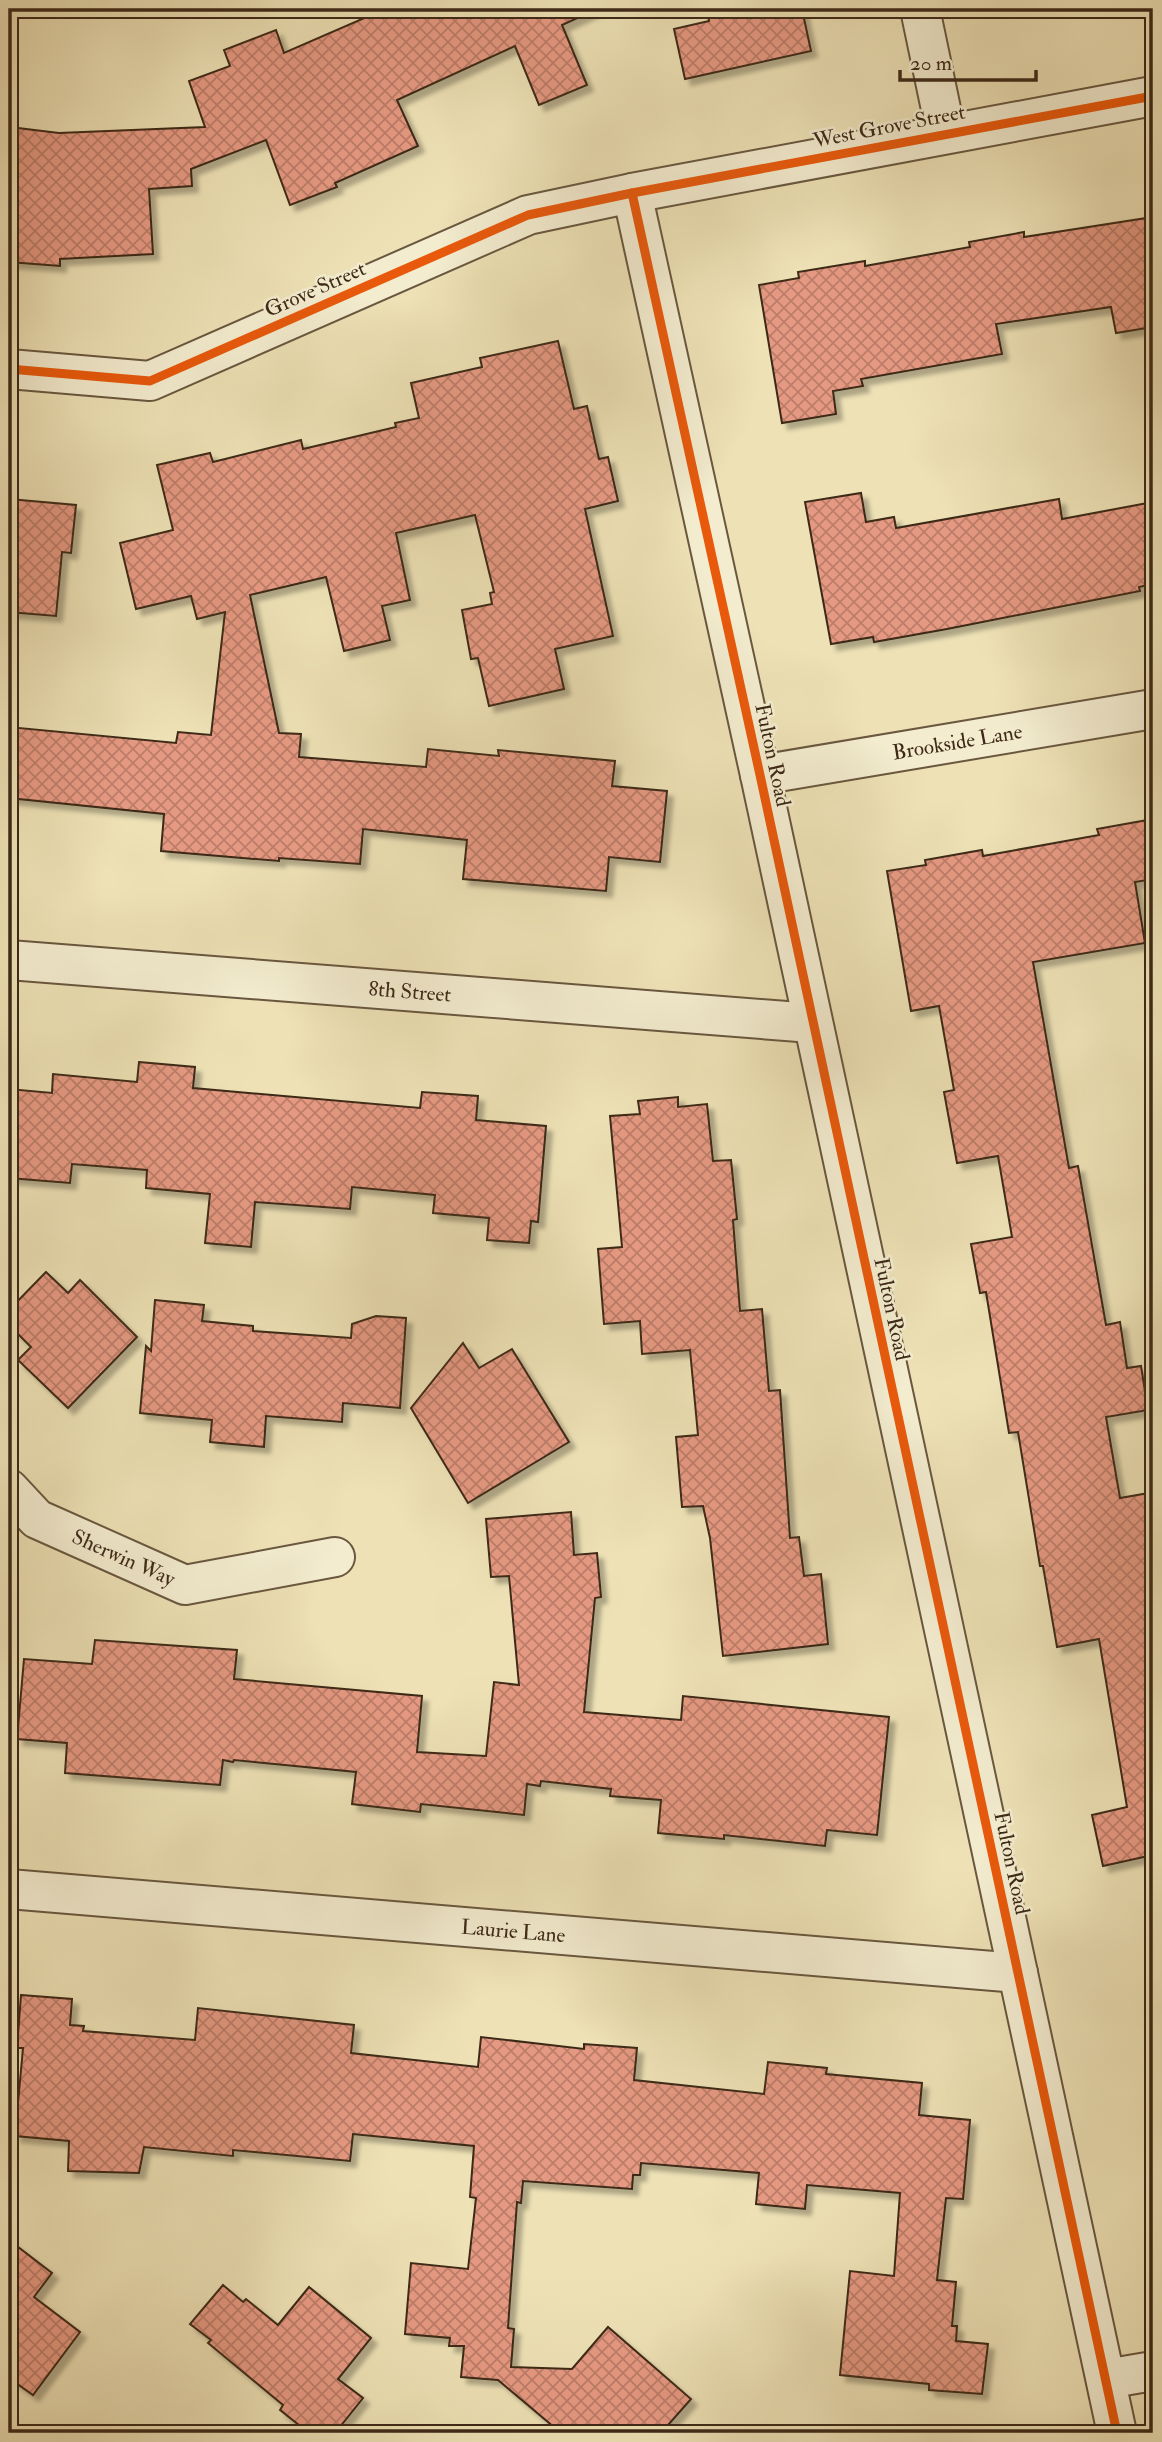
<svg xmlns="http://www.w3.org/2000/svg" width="1162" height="2442" font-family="'IM FELL Double Pica',serif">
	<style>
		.building { fill: url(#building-cross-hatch); stroke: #3d2918; stroke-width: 2; filter: url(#shadow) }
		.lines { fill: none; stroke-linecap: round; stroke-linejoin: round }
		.minor-casing { stroke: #69573f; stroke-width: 42 }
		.minor { stroke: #f3eccf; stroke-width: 38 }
		.cycleway-casing { stroke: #f3eccf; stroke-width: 13 }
		.cycleway { stroke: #e8590c; stroke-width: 9 }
		.labels { text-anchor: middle; stroke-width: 5; stroke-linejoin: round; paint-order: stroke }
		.street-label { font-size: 21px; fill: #3d2918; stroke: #f3eccf }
	</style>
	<defs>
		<pattern id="building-cross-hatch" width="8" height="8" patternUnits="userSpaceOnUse" patternTransform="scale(1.75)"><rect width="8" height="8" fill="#e69982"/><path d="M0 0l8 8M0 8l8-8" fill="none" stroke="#bc7d69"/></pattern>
		<filter id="shadow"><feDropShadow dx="6" dy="6" stdDeviation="2" flood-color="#0004"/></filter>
	</defs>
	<rect width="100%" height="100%" fill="#ede1b5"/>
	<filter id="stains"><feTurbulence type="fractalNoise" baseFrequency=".00286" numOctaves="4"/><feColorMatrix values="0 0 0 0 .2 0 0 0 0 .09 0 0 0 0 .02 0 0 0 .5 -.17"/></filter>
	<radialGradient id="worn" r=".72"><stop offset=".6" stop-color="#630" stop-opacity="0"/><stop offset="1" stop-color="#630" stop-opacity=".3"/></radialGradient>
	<g class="building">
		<path d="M385,9H597L562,25L587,85L539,105L515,46L397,100L418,146L335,183L337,187L290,205L266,140L191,169L192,186L149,189L153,254L60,259V266L9,262V127L59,133L205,127L189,81L230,66L224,50L276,30L284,53Z"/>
		<path d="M707,9H802L811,51L685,79L674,29L709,21Z"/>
		<path d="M1153,217V327L1116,333L1111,307L996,324L1002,354L861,379L863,386L833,391L836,414L782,423L759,285L799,278L798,272L865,261V266L970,247L969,242L1024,232V237Z"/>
		<path d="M558,341L574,409L587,406L599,459L608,457L618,501L585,509L613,636L555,649L564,689L489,706L478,658L471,659L462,610L492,604L490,593L494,592L475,515L396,533L410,600L382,606L390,640L344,651L326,577L250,595L279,733L301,734L299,757L426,767L428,749L499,756L498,750L615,761L612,786L667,791L660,862L609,857L606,891L463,879L467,840L363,829L360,864L279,858V861L161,851L164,814L9,798V727L176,743L178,732L211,735L225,612L197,619L191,596L136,609L120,543L173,530L157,465L210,453L213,462L301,440L303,449L396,427L395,423L419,418L411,383L482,367L480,358Z"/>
		<path d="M861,493L866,522L894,517L896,528L1059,499L1062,519L1153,502V584L1139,587L1140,591L947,629L874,642L873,637L831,644L805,502Z"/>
		<path d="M9,499L76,505L71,553L62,552L56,616L9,612Z"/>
		<path d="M1153,819V879L1135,882L1145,943L1033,962L1069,1168L1078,1166L1106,1325L1120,1322L1127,1368L1141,1366L1148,1410L1106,1417L1120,1498L1149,1493L1153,1517V1855L1103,1866L1092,1815L1127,1807L1099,1639L1057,1647L1043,1566H1040L1018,1432L1009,1433L986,1292L980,1293L971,1244L1012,1237L998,1156L957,1163L944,1092L954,1090L939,1006L911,1011L887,871L926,865L925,860L982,850L983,856L1099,835L1097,829Z"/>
		<path d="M139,1062L195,1067L193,1088L420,1108L422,1092L478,1096L476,1120L546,1126L538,1222L531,1221L529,1243L487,1240L489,1218L433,1213L435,1195L352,1187L350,1209L255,1202L251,1247L205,1243L210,1194L146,1188L147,1170L72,1164L70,1183L9,1178V1089L52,1093L53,1074L137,1082Z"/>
		<path d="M678,1097V1107L707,1104L713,1161L731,1160L737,1219L733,1220L740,1311L762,1309L769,1391L780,1390L790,1538L799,1537L804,1576L821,1574L828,1644L723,1656L710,1538L703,1506L682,1507L676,1437L698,1435L690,1350L642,1354L640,1321L604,1324L598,1249L622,1247L610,1116L640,1114L638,1101Z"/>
		<path d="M46,1272L68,1293L80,1280L137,1337L68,1408L18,1360L31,1347L9,1325V1310Z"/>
		<path d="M155,1300L204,1305L202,1321L253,1326V1331L351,1338L352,1324L376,1316L406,1318L400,1408L343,1403L342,1422L266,1416L264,1447L210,1442L212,1420L140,1413L146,1346L151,1351Z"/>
		<path d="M463,1343L479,1368L512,1349L569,1442L468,1503L411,1408Z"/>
		<path d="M571,1512L574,1555L597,1553L601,1597L595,1598L584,1712L681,1720L683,1696L889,1717L877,1835L827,1830L825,1846L724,1835V1839L658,1833L661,1800L610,1796L611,1789L541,1781L540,1786L527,1784L524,1815L421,1804L420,1812L352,1804L356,1772L234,1760L233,1762L223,1760L220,1785L65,1773L67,1743L17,1739L24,1659L92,1664L95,1640L237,1650L234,1679L422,1696L417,1752L486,1756L494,1682L519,1685L509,1576L491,1577L486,1519Z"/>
		<path d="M21,1995L72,1999L70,2025L84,2026L83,2031L195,2040L198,2008L354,2025L351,2053L478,2067L481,2037L584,2049V2044L637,2048L634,2080L764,2094L768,2062L827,2068L826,2074L922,2083L919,2115L970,2120L963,2199L946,2198L937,2280L956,2282L952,2326H957L956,2341L988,2344L982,2394L929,2390V2384L840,2375L850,2271L894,2276L900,2193L807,2185L805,2209L756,2204L759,2173L641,2163L640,2175H633L632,2189L523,2181L521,2203L517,2202L512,2271L508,2328L514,2329L511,2367L572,2369L608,2327L691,2399L661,2433H561L498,2380L461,2377L464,2346H449L450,2338L405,2334L411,2263L468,2269L476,2198L470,2197L474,2146L353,2134L350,2161L233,2150V2156L144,2147L139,2173L68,2171L69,2141L15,2136L23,2048H17Z"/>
		<path d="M9,2240L52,2273L34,2297L80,2332L33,2395L9,2378Z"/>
		<path d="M223,2285L243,2302L246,2299L278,2325L309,2287L371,2338L338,2379L363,2398L335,2433H309L280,2410L283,2405L208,2343L211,2340L190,2324Z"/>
	</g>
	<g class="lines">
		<defs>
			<g id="minor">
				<path d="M920,9L946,133"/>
				<path d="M632,193L760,775L1117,2433"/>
				<path d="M9,369L150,381L528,215L632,193L1153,96"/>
				<path id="s1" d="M760,775L1153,709"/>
				<path id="s2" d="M9,960L812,1023"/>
				<path id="s3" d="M9,1489L37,1519L185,1585L335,1557"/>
				<path id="s4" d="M9,1889L1018,1973"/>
				<path d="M1106,2379L1153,2371"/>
			</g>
		</defs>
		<use href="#minor" class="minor-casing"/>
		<use href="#minor" class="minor"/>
		<defs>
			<g id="cycleway">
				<path d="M632,193L760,775L1117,2433"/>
				<path d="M9,369L150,381L528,215L632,193L1153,96"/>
			</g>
		</defs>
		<use href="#cycleway" class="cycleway-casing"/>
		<use href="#cycleway" class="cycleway"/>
	</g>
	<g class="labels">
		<g class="street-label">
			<text transform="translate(889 126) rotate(-11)" y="7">West Grove Street</text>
			<text transform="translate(315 289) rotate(-24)" y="7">Grove Street</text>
			<text dy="7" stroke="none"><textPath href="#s1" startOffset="200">Brookside Lane</textPath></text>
			<text transform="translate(773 755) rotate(78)" y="7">Fulton Road</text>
			<text dy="7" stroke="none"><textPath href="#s2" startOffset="402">8th Street</textPath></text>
			<text transform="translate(892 1309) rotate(78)" y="7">Fulton Road</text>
			<text dy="7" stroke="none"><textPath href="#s3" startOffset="136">Sherwin Way</textPath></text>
			<text transform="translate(1012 1863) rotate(78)" y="7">Fulton Road</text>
			<text dy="7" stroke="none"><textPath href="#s4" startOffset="506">Laurie Lane</textPath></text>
		</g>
	</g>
	<rect width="1162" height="2442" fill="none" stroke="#ede1b5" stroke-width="35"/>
	<rect x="10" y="10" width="1141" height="2421" fill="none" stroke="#3d2918" stroke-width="3.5"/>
	<rect x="18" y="18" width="1127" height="2407" fill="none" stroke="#3d2918" stroke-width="2"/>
	<path d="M900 70v10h136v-10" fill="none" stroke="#3d2918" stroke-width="3.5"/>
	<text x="910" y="70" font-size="21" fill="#3d2918" stroke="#f3eccf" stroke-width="5" paint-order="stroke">20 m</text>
	<rect width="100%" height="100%" filter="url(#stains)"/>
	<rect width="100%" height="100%" fill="url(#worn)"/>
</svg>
